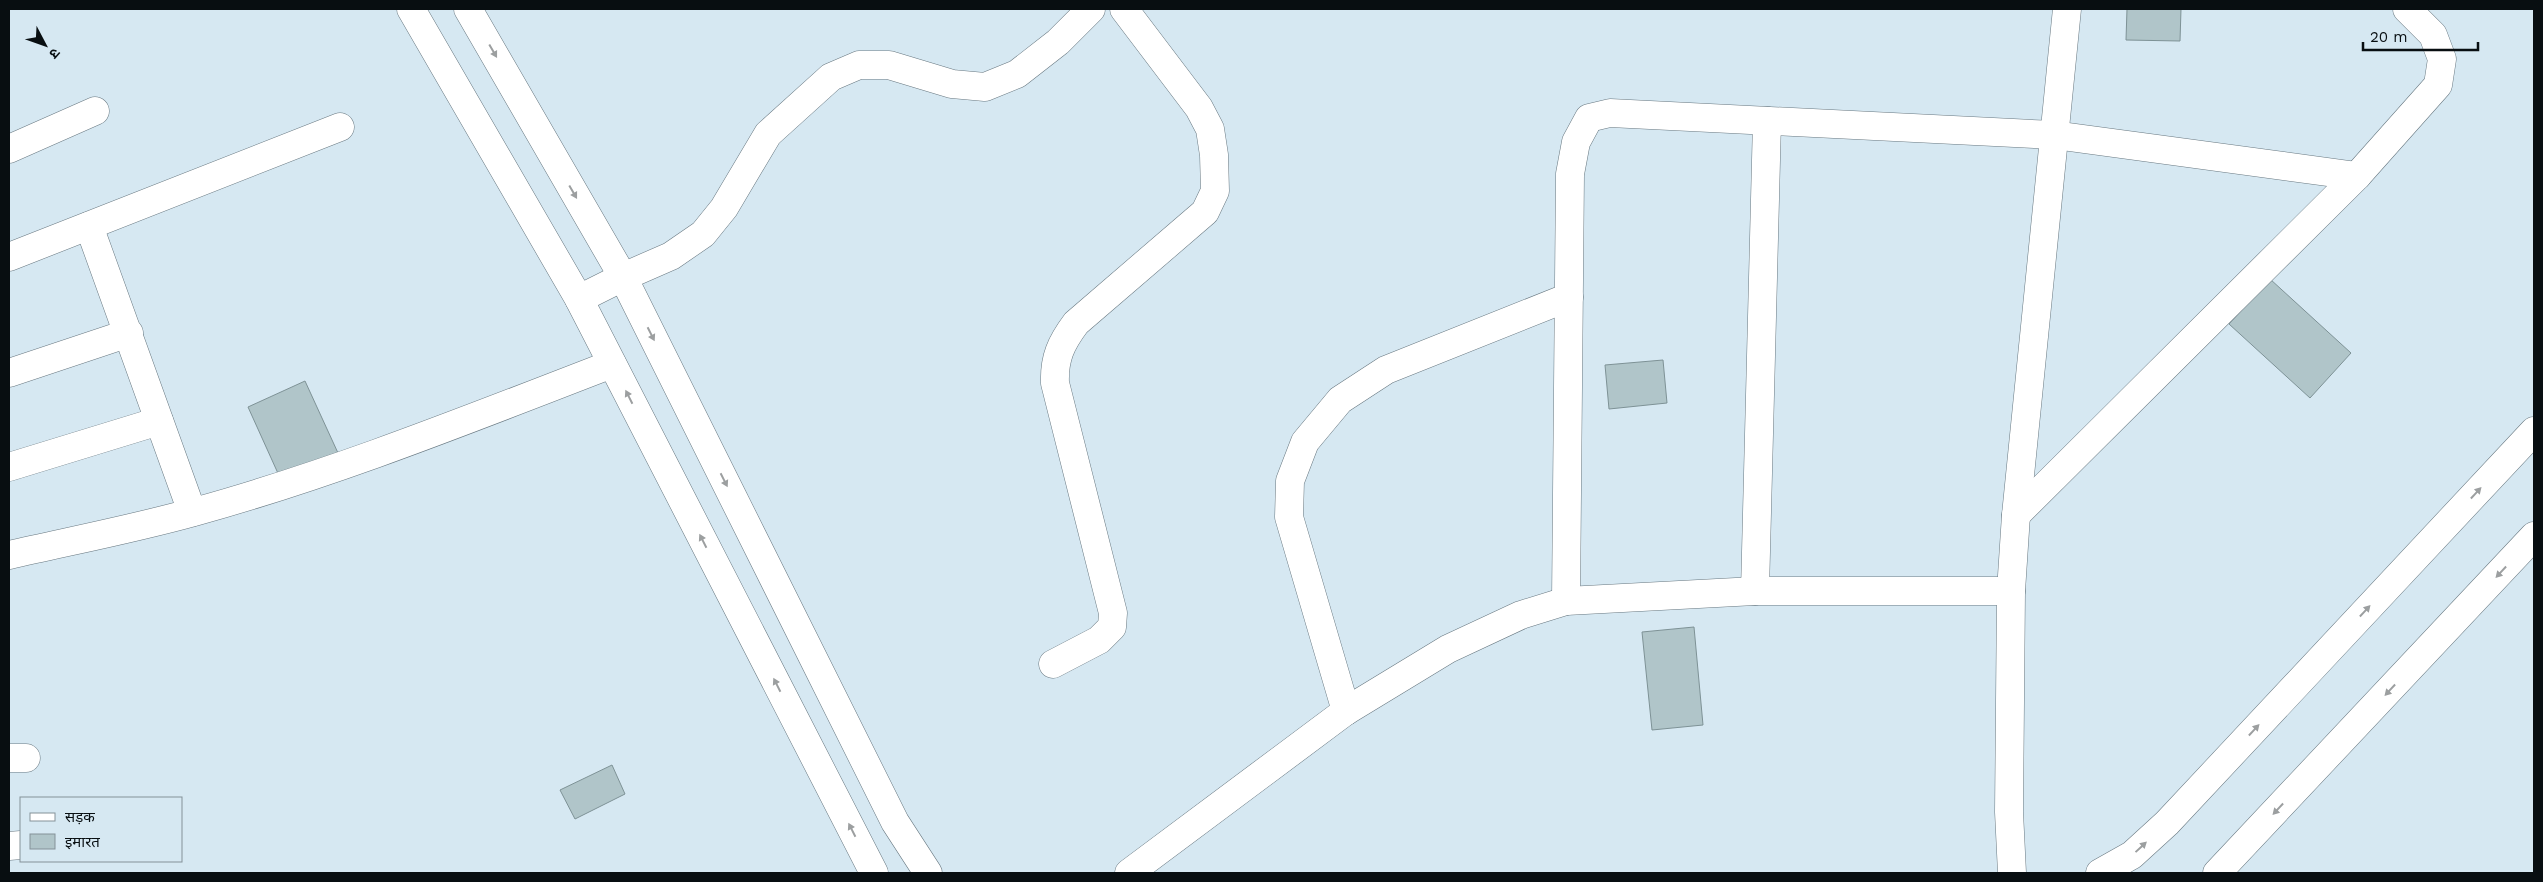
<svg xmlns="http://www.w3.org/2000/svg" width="2543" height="882" font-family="'Work Sans','Noto Sans Devanagari',sans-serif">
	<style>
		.building { fill: #b0c5c9; stroke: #7e9296 }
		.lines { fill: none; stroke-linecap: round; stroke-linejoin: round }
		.minor-casing { stroke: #687881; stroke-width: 29 }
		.major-casing { stroke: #687881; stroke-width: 29 }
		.minor { stroke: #fff; stroke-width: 28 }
		.major { stroke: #fff; stroke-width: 28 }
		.oneway { fill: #9c9fa0 }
	</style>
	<rect width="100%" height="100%" fill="#d6e8f2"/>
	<g class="building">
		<path d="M2127,9H2181L2180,41L2126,40Z"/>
		<path d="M2270,279L2351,353L2310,398L2229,324Z"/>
		<path d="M1663,360L1667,403L1609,409L1605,365Z"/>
		<path d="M305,381L338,453L281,480L248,407Z"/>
		<path d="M1694,627L1703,725L1652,730L1642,632Z"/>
		<path d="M612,765L625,794L575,819L560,790Z"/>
	</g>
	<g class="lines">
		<defs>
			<g id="minor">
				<path d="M9,149L95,111"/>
				<path d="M89,226L192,512"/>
				<path d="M9,257L340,127"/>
				<path d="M579,299L623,277L671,256L703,234L724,208L768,134L831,77L859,65H889L952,84L985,87L1017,74L1058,42L1091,9"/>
				<path d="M9,373L129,333"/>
				<path d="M9,467L159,421"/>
				<path d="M2016,515L2357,176L2438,85L2442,59L2433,35L2407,9"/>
				<path d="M9,555C70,541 133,529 194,512C336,473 474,417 612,364"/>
				<path d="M1755,591L1767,121"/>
				<path d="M1566,601L1570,174L1576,142L1589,118L1610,113L2054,135L2357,176"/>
				<path d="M1053,664L1099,640L1112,627L1113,613L1055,383C1054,358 1061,343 1076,323L1205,212L1215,191L1214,155L1210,129L1199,108L1124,9"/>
				<path d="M1346,711L1289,517L1290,481L1305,442L1340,400L1386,370L1569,297"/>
				<path d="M9,758H26"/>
				<path d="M9,846L21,845"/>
				<path d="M1129,873L1346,711L1448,649L1521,615L1566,601L1755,591H2011"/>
				<path d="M2012,873L2009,812L2011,591L2016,515L2067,9"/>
				<path d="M2100,873L2132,855L2167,823L2534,431"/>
				<path d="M2217,873L2534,536"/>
			</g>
			<g id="major">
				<path d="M411,9L579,299L874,873"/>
				<path d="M468,9L623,277L895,822L928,873"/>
			</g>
		</defs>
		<use href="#minor" class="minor-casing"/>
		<use href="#major" class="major-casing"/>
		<use href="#minor" class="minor"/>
		<use href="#major" class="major"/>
	</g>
	<defs><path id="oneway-solid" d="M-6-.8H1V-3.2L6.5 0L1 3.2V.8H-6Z" transform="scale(1.25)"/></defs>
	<g class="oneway">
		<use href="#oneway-solid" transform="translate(493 51) rotate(60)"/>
		<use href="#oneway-solid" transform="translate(573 192) rotate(60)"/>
		<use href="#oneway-solid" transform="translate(651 334) rotate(63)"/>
		<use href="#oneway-solid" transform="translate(629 397) rotate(-117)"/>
		<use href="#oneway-solid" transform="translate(724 480) rotate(63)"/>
		<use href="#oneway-solid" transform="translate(2476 493) rotate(-47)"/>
		<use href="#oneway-solid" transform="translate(703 541) rotate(-117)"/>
		<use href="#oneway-solid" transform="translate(2501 572) rotate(133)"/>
		<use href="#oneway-solid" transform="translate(2365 611) rotate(-47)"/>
		<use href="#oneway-solid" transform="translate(777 685) rotate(-117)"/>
		<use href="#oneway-solid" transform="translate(2390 690) rotate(133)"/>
		<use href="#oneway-solid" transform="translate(2254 730) rotate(-47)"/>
		<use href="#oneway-solid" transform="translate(2278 809) rotate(133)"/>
		<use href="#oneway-solid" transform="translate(852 830) rotate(-117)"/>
		<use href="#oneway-solid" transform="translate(2141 847) rotate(-43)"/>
	</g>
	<rect width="2543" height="882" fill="none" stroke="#080e11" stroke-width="20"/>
	<rect x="20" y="797" width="162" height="65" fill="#d6e8f2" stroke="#849198"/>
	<rect x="30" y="813" width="25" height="8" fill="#ffffff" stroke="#849198"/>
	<text x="65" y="822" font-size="15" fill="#080e11">सड़क</text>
	<rect x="30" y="834" width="25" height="15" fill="#b0c5c9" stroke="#849198"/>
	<text x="65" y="847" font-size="15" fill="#080e11">इमारत</text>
	<g transform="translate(45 45) rotate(131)" stroke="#d6e8f2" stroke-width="4" paint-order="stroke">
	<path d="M0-4L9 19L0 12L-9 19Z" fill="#080e11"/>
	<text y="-8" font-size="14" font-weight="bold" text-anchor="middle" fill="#080e11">उ</text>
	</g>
	<path d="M2363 42v8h115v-8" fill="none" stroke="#080e11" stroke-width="2.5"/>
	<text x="2370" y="42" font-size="15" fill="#080e11" stroke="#d6e8f2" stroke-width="4" paint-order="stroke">20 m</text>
</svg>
